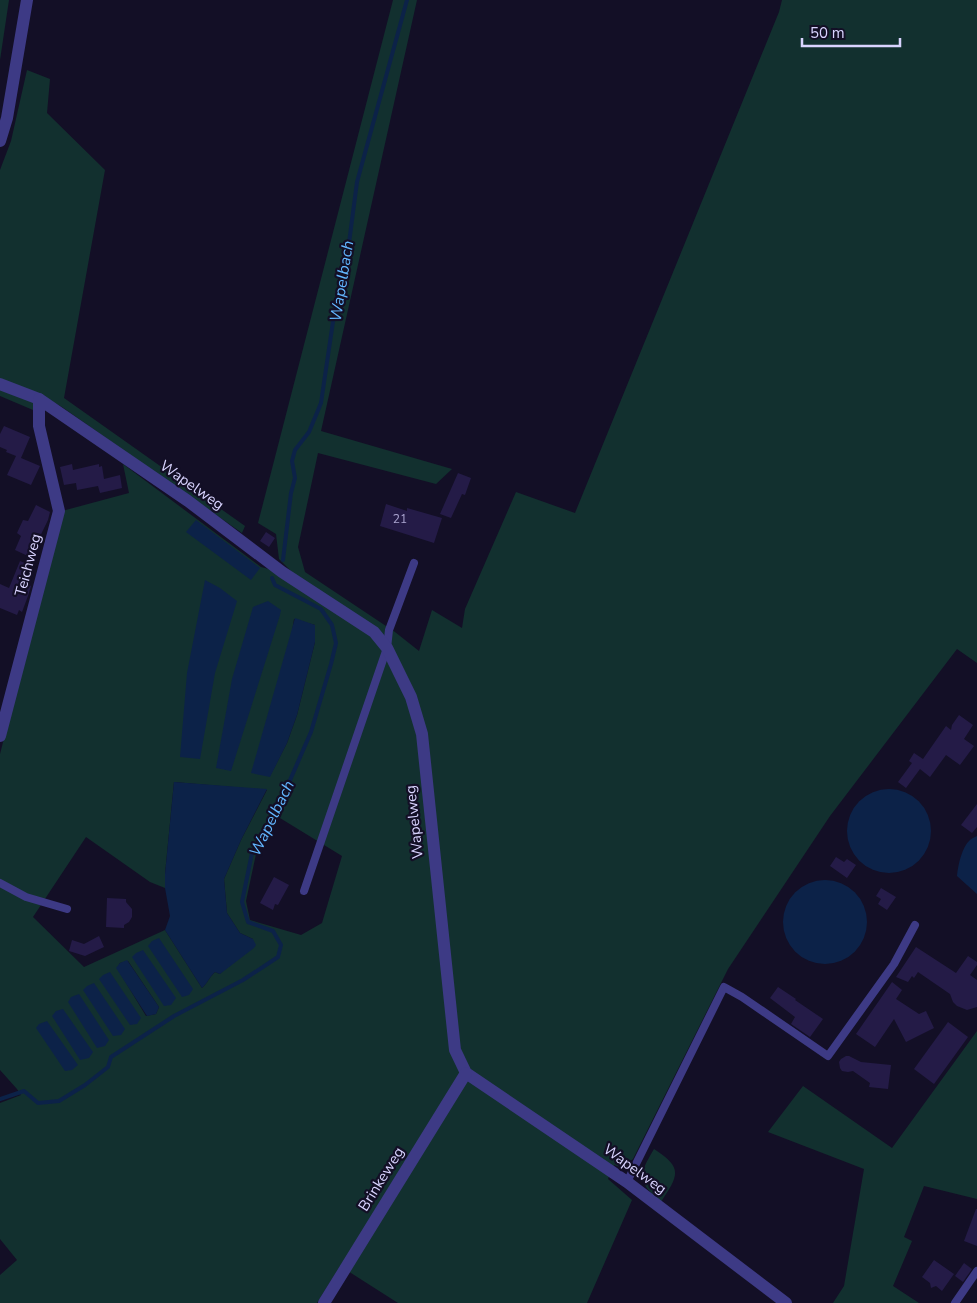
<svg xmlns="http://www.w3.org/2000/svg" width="977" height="1303" font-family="'Nunito Sans',sans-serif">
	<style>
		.green { fill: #12302f; fill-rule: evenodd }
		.water { fill: #0c2248 }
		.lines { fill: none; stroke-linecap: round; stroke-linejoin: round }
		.stream { stroke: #0c2248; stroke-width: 4 }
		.building { fill: #241b47 }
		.service { stroke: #3d3a85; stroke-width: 8 }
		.minor { stroke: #3d3a85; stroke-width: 12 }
		.tertiary { stroke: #3d3a85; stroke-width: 12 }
		.labels { text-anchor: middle; stroke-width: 4.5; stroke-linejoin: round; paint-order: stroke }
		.number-label { font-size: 12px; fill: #aca6d1 }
		.street-label { font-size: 15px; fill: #d9d4ff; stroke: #130f26 }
		.water-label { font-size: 16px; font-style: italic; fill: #62b6ff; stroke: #130f26 }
	</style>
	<rect width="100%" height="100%" fill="#130f26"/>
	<g class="green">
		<path d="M0,0H9L0,60Z"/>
		<path d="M393,0H417L321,431L452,469L436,484L318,453L298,547L305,572L395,632L419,651L432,610L462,628L465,609L516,492L575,513L779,12L782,0H977V663L957,649L830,816L728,969L633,1159L627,1164L620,1167L614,1165L608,1179L632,1200L587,1303H398L340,1266L317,1303H0V1275L17,1260L0,1239V1103L21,1095L17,1089L0,1070V754L62,511L129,493L123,464L261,567L296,576L279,559L276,534L258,523ZM294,619L315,625V642L297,715L287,743L270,776ZM174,782L267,790L241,840L224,879L227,913L240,933L253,939L220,974L215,972C209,977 208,983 202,988L165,930L84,967L33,917L86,837L150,882L165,888V874ZM275,815L342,856L322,923L301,935L250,920L246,901L256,854ZM128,961L159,1007L156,1014L146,1016L117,968L120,963Z"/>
		<path d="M27,70L50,79L47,113L105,170L64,398L245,526L242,533L62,407L39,394L33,410L0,396V170L11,141Z"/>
		<path d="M977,1031V1199L924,1186L904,1237L912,1241L893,1286L919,1303H833L844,1286L864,1169L768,1132L803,1086L892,1148Z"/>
		<path d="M654,1149C684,1168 678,1176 661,1202C637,1181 638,1176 654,1149Z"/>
	</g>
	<g class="water">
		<path d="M196,520L260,568L251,580L186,532Z"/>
		<path d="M205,580L220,588L237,601L215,673L200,759L180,757L187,673Z"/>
		<path d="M268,601L281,610L280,615L231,771L216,768L232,679L253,607Z"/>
		<path d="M295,618L315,625V642L297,715L287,743L270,777L251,773Z"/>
		<path d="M174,782L267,789L241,840L224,879L227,913L240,933L253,939L256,945L254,948L220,974L215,972C209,977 208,983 202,988L165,930L170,916L165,888V874Z"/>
		<circle cx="889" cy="831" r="42"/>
		<path d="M977,836V894L957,876C958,865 962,847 970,840C972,838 975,837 977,836Z"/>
		<circle cx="825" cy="922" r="42"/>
		<path d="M159,938L193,989L189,995L182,997L148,946L152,941Z"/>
		<path d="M143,950L176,998L171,1005L164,1006L132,957L136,953Z"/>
		<path d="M127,960L159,1007L156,1014L147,1016L116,968L120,963Z"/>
		<path d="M110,972L141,1018L137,1024L130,1025L99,979L103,975Z"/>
		<path d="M94,983L125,1029L121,1035L113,1036L83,990L87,986Z"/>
		<path d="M79,994L109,1040L105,1046L97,1048L68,1002L71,997Z"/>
		<path d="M63,1009L93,1052L89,1058L80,1060L52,1016L56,1011Z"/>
		<path d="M47,1021L78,1065L72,1070L65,1071L36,1028L39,1024Z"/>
	</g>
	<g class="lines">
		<g class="stream">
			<path d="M283,560L291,493L295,478L292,461L295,450L309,432L321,403L335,308L349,243L357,182L407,0"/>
			<path d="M0,1099L24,1091L38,1103L59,1101L85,1085L108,1067L111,1057L174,1016L243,980L278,957L281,945L273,931L248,922L242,902L252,853L284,794L311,732L331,664L336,643L332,625L321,609L275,585L272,578"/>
		</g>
	</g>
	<g class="building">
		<path d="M4,426L30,437L21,458L40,466L31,485L7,475L16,456L6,452L7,450L0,447V434Z"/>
		<path d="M72,464L73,470L99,464V467L102,466L104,479L120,475L122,488L100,493L98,486L77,490L76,483L64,485L60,467Z"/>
		<path d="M458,473L471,478L465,495L462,494L451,518L440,514Z"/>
		<path d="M386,504L407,511V508L442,518L434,543L380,526Z"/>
		<path d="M36,505L50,512L48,520L30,557L15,550L21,536L17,533L23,520L28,521Z"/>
		<path d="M266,532L275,538L269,547L260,541Z"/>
		<path d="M20,561L30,565L22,582L31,586L28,596L22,612L19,610L17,615L0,608V584L9,588Z"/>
		<path d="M959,715L973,725L964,739L974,746L960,765L946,755L930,777L920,769L906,788L898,782L912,763L909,761L914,753L923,759L946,726L951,730L952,725Z"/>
		<path d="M977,804V827L972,833L961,825Z"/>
		<path d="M836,857L844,862L847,859L856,865L847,878L830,866Z"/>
		<path d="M274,877L289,885L278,905L275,904L273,910L260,903Z"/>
		<path d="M881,888L896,897L887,910L878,904L881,899L876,896Z"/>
		<path d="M107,898L126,899V902L132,909V917L129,922L124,925V928L106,927Z"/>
		<path d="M99,936L104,947L85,956L69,951L72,940L84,944Z"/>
		<path d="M916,947L956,973L968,956L977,962V965L970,975L977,980V1007L967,1010L957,1006L953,1002L950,994L918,972L914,978L912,976L908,982L896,977Z"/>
		<path d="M892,982L902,990L896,999L919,1014L926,1011L934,1028L906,1042L894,1019L875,1047L856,1034Z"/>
		<path d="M778,987L796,999L795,1000L823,1019L810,1037L791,1024L795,1017L770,998Z"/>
		<path d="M948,1022L968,1037L934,1084L914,1069Z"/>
		<path d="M846,1056H849L861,1062L891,1065L888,1089L869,1087L870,1083L853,1071L848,1072L842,1071L840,1068L839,1062L841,1059Z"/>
		<path d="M976,1209H977V1246L964,1241Z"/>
		<path d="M934,1260L954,1274L942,1291L936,1286L931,1288L930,1283L922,1277Z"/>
		<path d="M964,1263L972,1269L963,1282L955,1276Z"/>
	</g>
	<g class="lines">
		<g class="service">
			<path d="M0,883L26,897L67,909"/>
			<path d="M304,891L387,648L389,630L414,563"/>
			<path d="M627,1182L724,987L742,997L828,1056L894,964L915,925"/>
			<path d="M955,1303L977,1271"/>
		</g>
		<g class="minor">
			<path d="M0,384L39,399L188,501L282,572L374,632L387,648L411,697L422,734L455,1050L466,1073L627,1182L786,1303"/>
			<path d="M0,736L59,511L39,426V399"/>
			<path d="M324,1303L466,1073"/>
		</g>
		<path class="tertiary" d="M0,141L7,118L27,0"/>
	</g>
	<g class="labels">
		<g class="number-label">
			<text x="400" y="523">21</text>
		</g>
		<g class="street-label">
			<text transform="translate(192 485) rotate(35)" y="5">Wapelweg</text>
			<text transform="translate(28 565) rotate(-75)" y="5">Teichweg</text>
			<text transform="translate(414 822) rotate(-96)" y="5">Wapelweg</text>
			<text transform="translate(635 1169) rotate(36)" y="5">Wapelweg</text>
			<text transform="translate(381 1179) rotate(-58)" y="5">Brinkeweg</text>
		</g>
		<g class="water-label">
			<text transform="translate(341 281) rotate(-81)" y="6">Wapelbach</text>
			<text transform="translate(271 818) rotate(-64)" y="6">Wapelbach</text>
		</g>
	</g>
	<path d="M802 38v8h98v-8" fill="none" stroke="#d9d4ff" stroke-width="2.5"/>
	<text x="810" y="38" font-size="15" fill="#d9d4ff" stroke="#130f26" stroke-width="4" paint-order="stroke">50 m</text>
</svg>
